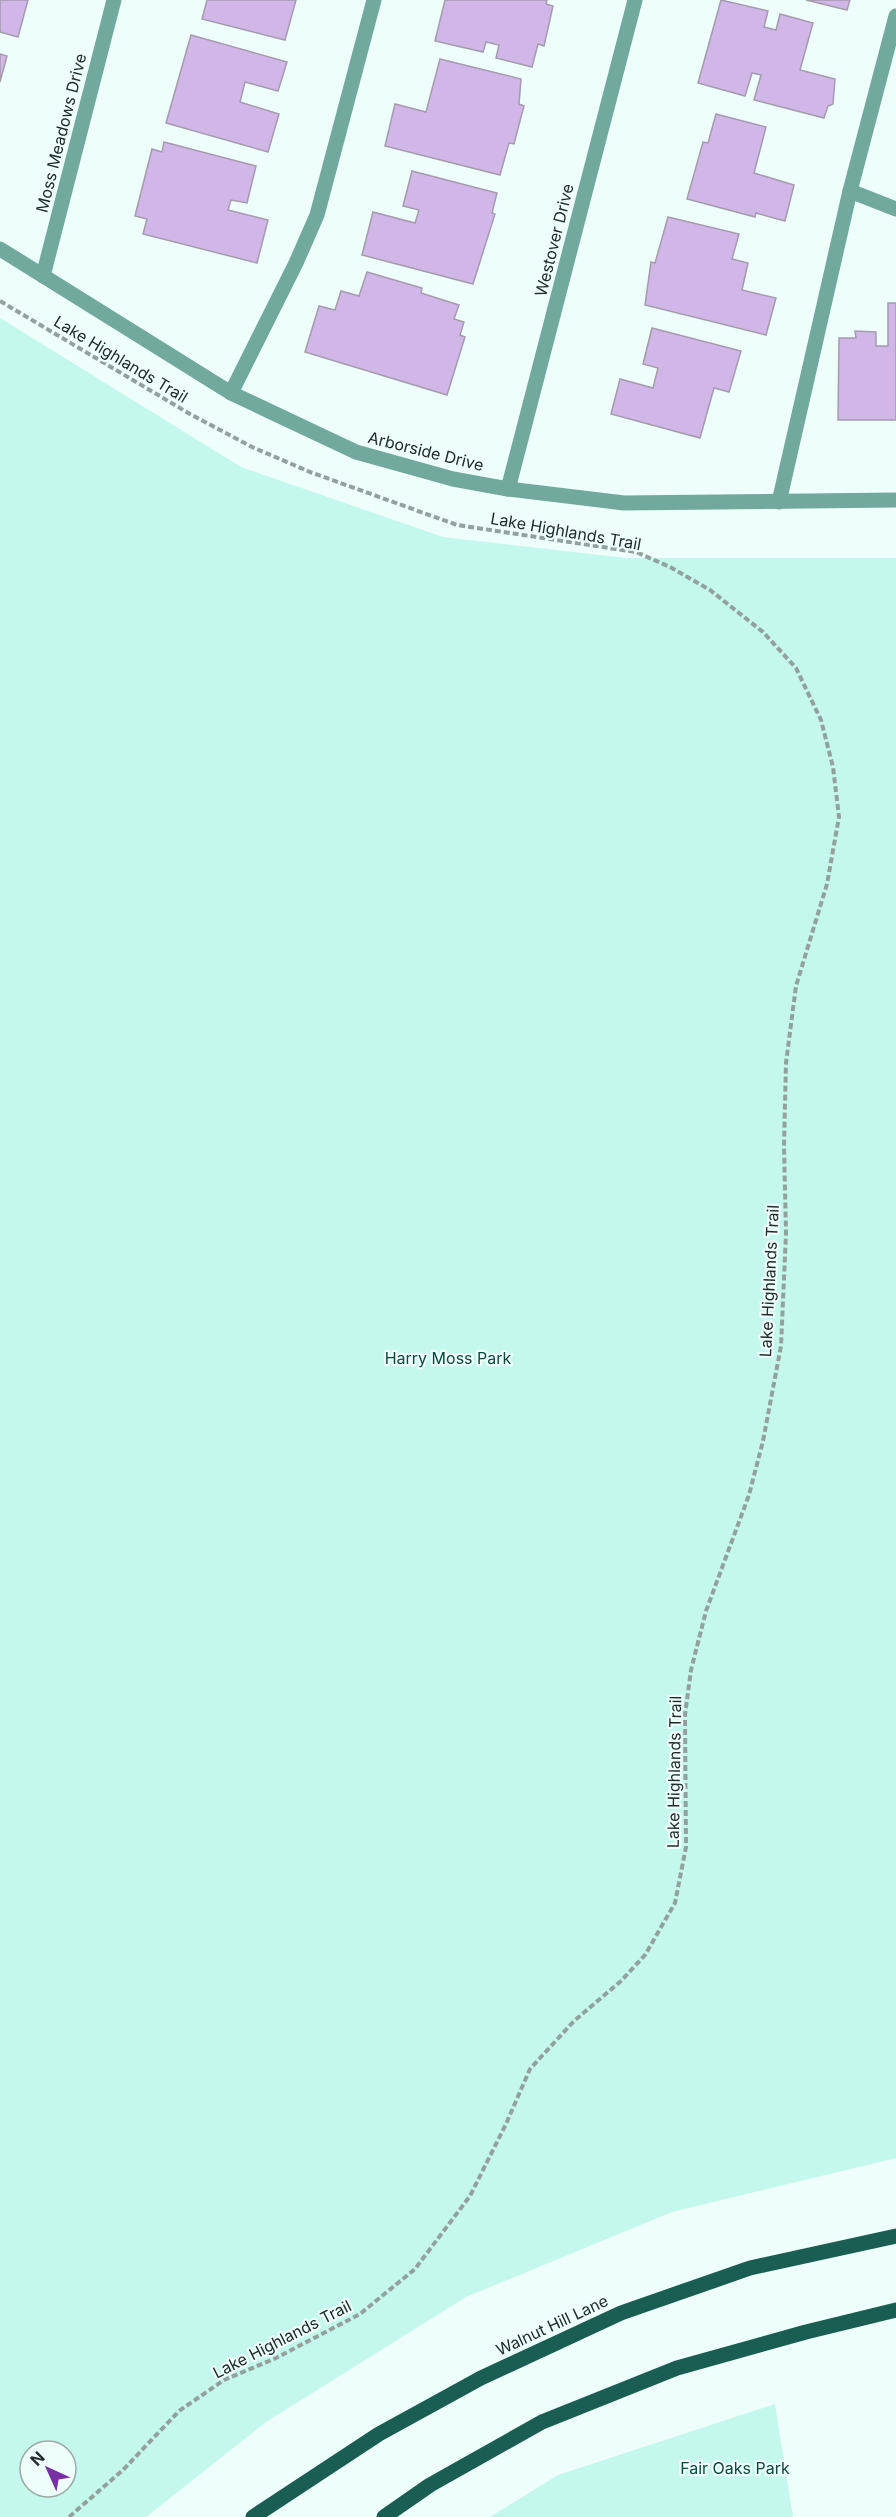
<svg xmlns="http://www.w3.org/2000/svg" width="896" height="2517" font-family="Inter,sans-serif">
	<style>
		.green { fill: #c4f8ec; fill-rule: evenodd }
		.building { fill: #d1b6e8; stroke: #a49bad; stroke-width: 1.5 }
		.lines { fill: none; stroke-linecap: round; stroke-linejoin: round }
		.path { stroke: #93a19e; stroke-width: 4; stroke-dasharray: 6 3; stroke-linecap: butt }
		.minor { stroke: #72a99d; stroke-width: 15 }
		.major { stroke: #1a5d52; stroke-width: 15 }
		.labels { text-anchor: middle; stroke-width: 4.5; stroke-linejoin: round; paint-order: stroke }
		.street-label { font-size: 16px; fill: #212b29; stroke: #eefefa }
		.park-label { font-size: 16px; fill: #0a4940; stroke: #eefefa }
	</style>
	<rect width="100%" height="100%" fill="#eefefa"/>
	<g class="green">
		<path d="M0,318L241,467L443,537L626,558H896V2158L672,2212L466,2297L266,2422L146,2517H0ZM30,2451H66V2487H30Z"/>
		<path d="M775,2404L793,2517H490L558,2475Z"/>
	</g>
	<g class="building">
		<path d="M0,0H28L18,37L0,32Z"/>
		<path d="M207,0H296L285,40L202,19Z"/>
		<path d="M445,0H547L546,4L553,6L544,46L538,44L532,67L496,58L499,45L486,42L483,52L435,41Z"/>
		<path d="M721,0L768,11L764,27L776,30L780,14L813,23L800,70L835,79L833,104L828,106L824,118L754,100L761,75L752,73L745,96L698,83Z"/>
		<path d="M806,0H850L847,10Z"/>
		<path d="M191,35L287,62L278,91L245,82L240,102L279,114L268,152L166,123Z"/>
		<path d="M0,54L7,56L0,82Z"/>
		<path d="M440,59L521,79L519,104L524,106L514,144L509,143L500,175L385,146L395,104L426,112Z"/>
		<path d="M716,114L766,127L754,173L794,185L785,221L756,213L755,217L687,199L703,142L708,143Z"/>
		<path d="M164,142L256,166L247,203L231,200L228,210L268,220L257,263L143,234L147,219L135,216L152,149L162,152Z"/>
		<path d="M412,171L497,193L492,213L495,214L473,284L362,255L373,212L415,223L419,210L403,206Z"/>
		<path d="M668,217L739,234L732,259L748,263L742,290L776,298L766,335L645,305L651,262L655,263Z"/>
		<path d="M367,272L422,288L421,293L459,305L454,319L464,322L460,335L465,337L447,395L305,352L319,306L335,310L341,291L359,296Z"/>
		<path d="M888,303H896V420H838L839,338H856L855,331L876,332V346H888Z"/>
		<path d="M652,328L741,351L729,392L714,388L700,438L611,414L620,379L653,388L658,368L643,364Z"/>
	</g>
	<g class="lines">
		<path class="path" d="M0,301L190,414L252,447L310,472L457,525L636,552L670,567L710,590L763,632L796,668L821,720L833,767L839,817L827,884L796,986L786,1063L784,1146L786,1233L781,1346L763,1441L749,1495L706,1611L691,1670L685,1715L686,1847L675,1903L645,1955L621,1981L574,2021L530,2069L506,2124L470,2196L415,2269L360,2314L276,2358L224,2380L179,2411L123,2470L69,2517"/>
		<g class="minor">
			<path d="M850,191L896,209"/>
			<path d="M0,249L231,393L356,452L453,479L508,489L624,503L896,500"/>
			<path d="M43,276L114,0"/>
			<path d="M231,393L296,263L317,215L374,0"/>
			<path d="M508,489L635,0"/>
			<path d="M779,502L850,191L896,16"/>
		</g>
		<g class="major">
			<path d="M253,2517L379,2434L481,2378L621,2313L750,2268L896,2236"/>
			<path d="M384,2517L430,2485L542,2422L677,2368L806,2332L896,2310"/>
		</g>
	</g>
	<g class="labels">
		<g class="street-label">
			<text transform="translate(61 133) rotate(-76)" y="6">Moss Meadows Drive</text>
			<text transform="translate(554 240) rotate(-76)" y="6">Westover Drive</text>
			<text transform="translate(121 359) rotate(31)" y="6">Lake Highlands Trail</text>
			<text transform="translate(426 451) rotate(14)" y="6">Arborside Drive</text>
			<text transform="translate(566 531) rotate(10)" y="6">Lake Highlands Trail</text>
			<text transform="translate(769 1281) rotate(-87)" y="6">Lake Highlands Trail</text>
			<text transform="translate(674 1772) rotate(-89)" y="6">Lake Highlands Trail</text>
			<text transform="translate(552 2325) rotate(-25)" y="6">Walnut Hill Lane</text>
			<text transform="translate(282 2339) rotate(-27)" y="6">Lake Highlands Trail</text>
		</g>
		<g class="park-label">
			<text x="448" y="1364">Harry Moss Park</text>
			<text x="735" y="2474">Fair Oaks Park</text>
		</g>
	</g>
	<g transform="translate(48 2469) rotate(315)"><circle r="28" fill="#eefefa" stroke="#9caaa6" stroke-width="1.5"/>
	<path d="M0-4.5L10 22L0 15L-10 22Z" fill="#7731a5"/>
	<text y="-9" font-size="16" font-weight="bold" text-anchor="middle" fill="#212b29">N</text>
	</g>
</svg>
